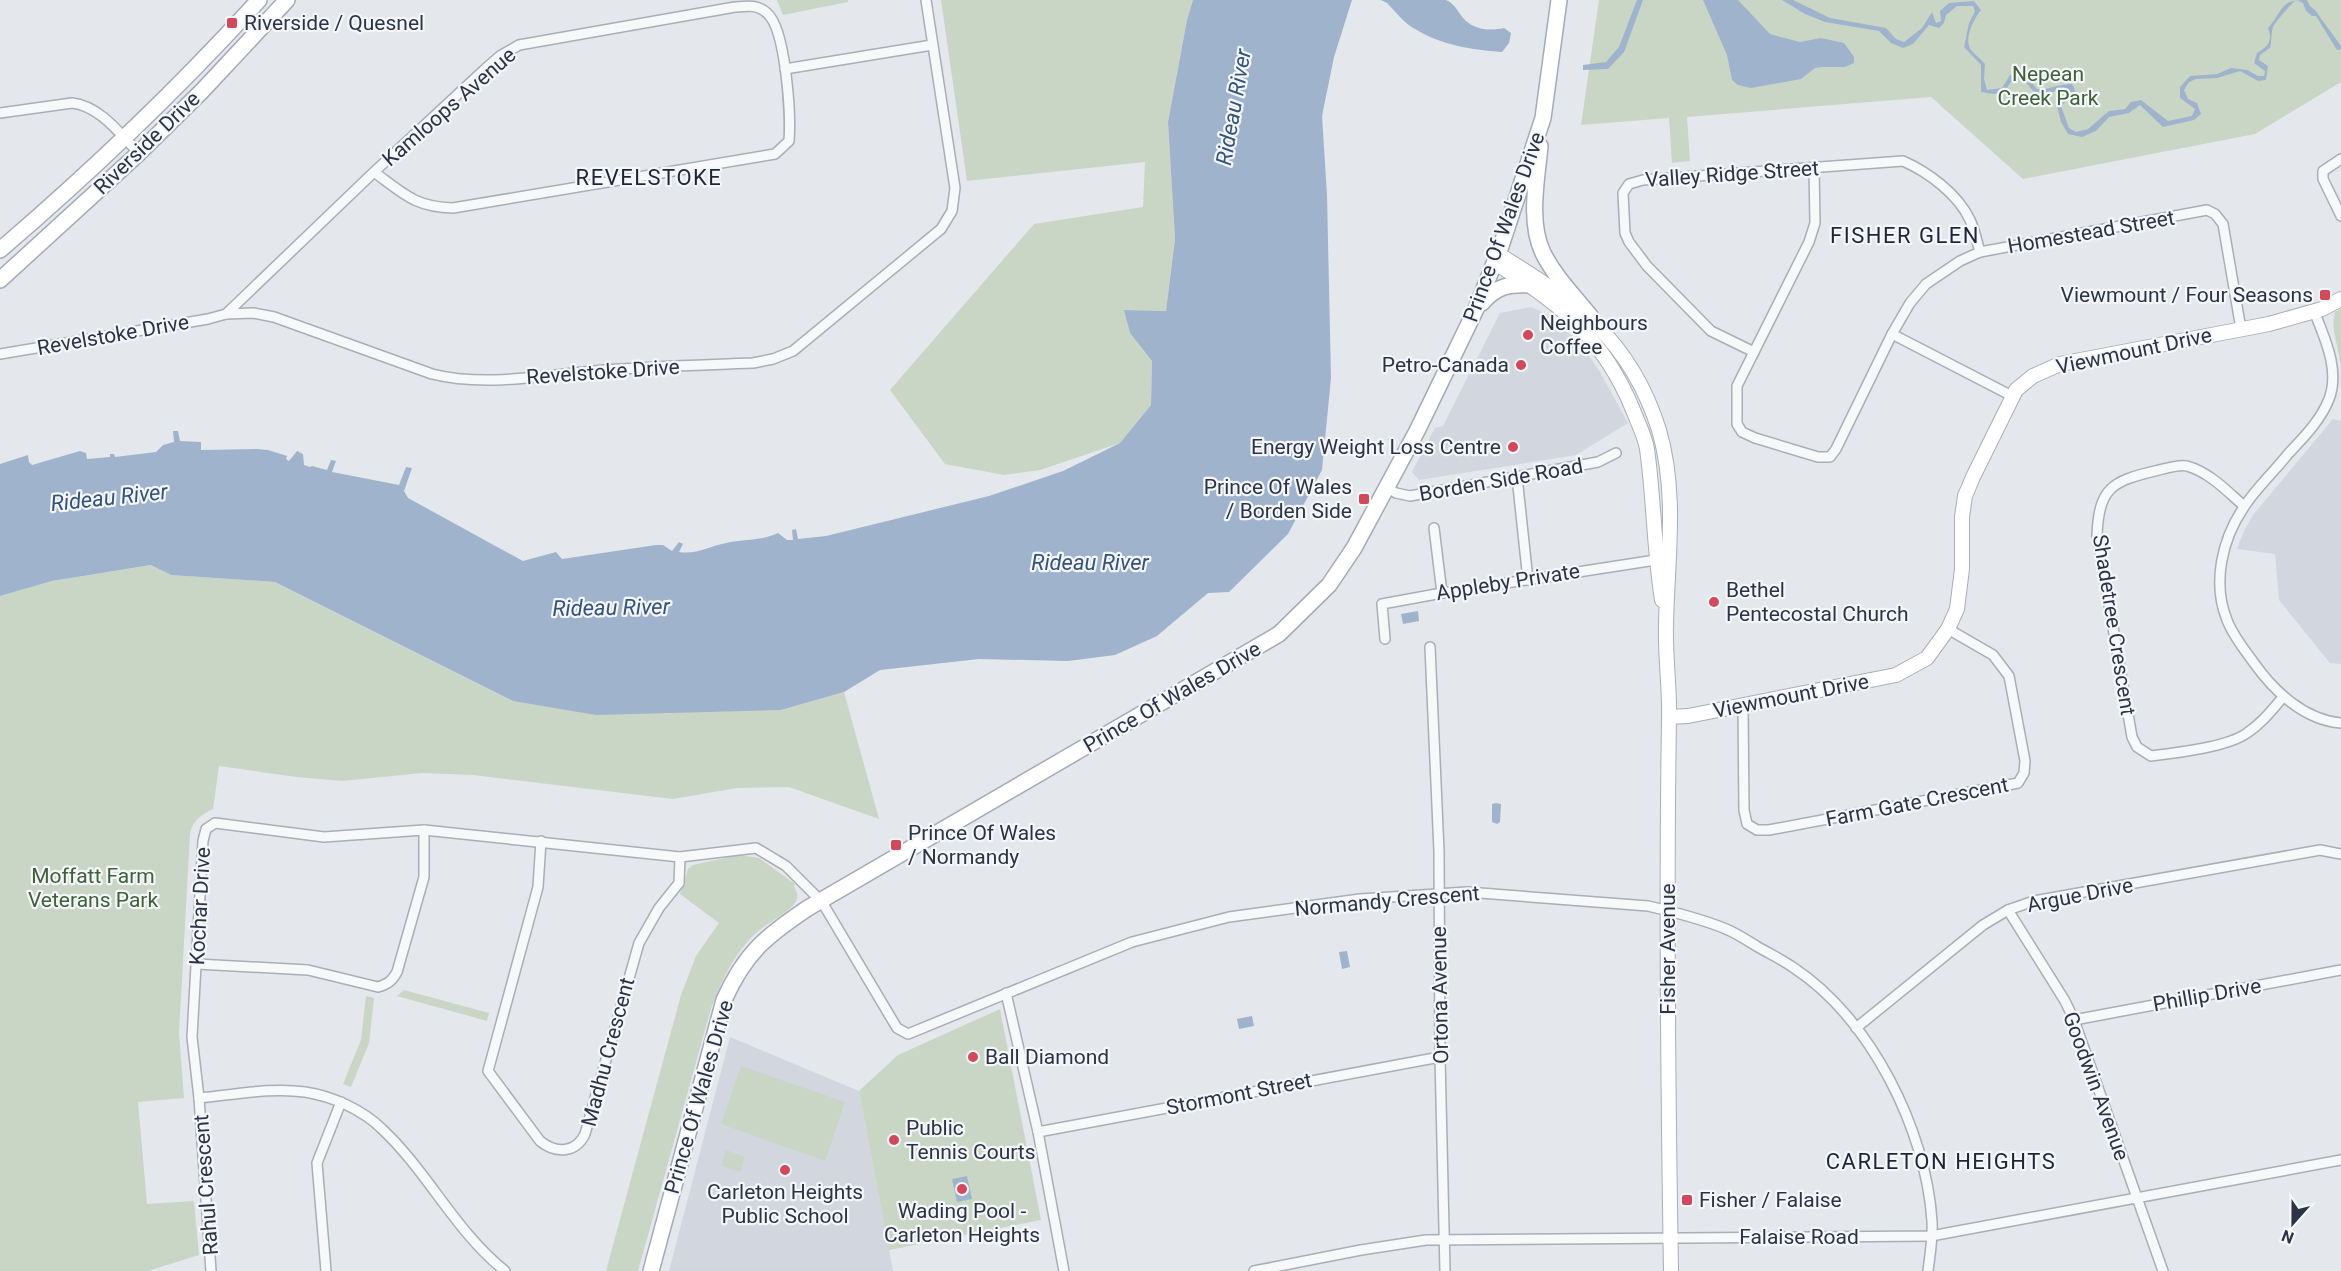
<svg xmlns="http://www.w3.org/2000/svg" width="2341" height="1271" font-family="Roboto,sans-serif">
	<style>
		.built { fill: #d2d6de }
		.green { fill: #c9d6c5 }
		.water { fill: #9fb4cc }
		.lines { fill: none; stroke-linecap: round; stroke-linejoin: round }
		.street-casing { stroke: #a9aeb7; stroke-width: 12 }
		.secondary-casing { stroke: #a9aeb7; stroke-width: 16 }
		.primary-casing { stroke: #a3abb8; stroke-width: 18 }
		.street { stroke: #f7f8fa; stroke-width: 9 }
		.secondary { stroke: #fff; stroke-width: 14 }
		.primary { stroke: #fff; stroke-width: 15 }
		.poi-dot { fill: #d1495b; stroke: #f4f6f9; stroke-width: 2 }
		.labels { text-anchor: middle; stroke-width: 4.5; stroke-linejoin: round; paint-order: stroke }
		.poi-label { font-size: 21px; fill: #2b3445; stroke: #f4f6f9; text-anchor: start }
		.park-label { font-size: 21px; fill: #3f6138; stroke: #f4f6f9 }
		.street-label { font-size: 21px; fill: #2b3445; stroke: #f4f6f9 }
		.water-label { font-size: 22px; font-style: italic; fill: #34527a; stroke: #f4f6f9 }
		.neighbourhood-label { font-size: 22px; letter-spacing: 1.5px; fill: #1d2536; stroke: #f4f6f9 }
	</style>
	<rect width="100%" height="100%" fill="#e4e7ec"/>
	<g class="built">
		<path d="M1531,307L1550,316L1579,342L1600,372L1628,423L1576,455L1419,480L1412,472L1435,428L1443,426L1500,313Z"/>
		<path d="M2333,419L2341,421V664L2330,663L2279,600L2275,554L2237,549L2244,531L2253,515Z"/>
		<path d="M730,1037L859,1091L893,1271H669Z"/>
	</g>
	<g class="green">
		<path d="M777,0H848V2L783,15Z"/>
		<path d="M941,0H1193L1187,20L1168,122L1175,239L1166,311L1125,310L1130,333L1152,361L1151,405L1120,443L1040,470L1004,475L945,464L890,390L1034,224L1143,207L1145,162L967,181Z"/>
		<path d="M1599,0H2341V82L2255,134L2023,179L1931,97L1687,117L1690,161L1672,163L1669,118L1581,125Z"/>
		<path d="M2341,309V368C2340,349 2330,331 2335,312Z"/>
		<path d="M152,565L171,575L275,582L513,701L781,710L844,692L879,819L789,787L737,788L673,799L473,775L422,773L342,781L296,777L219,766L213,809C202,814 192,821 190,834L179,1033L184,1098L138,1102L147,1204L194,1201L199,1255L148,1271H0V596L52,581Z"/>
		<path d="M739,855L759,858L795,884L794,886C797,891 799,897 795,903C786,915 768,922 757,932C734,953 720,983 710,1012L638,1271H606L681,995L696,956L719,923L680,894L688,869L693,865Z"/>
		<path d="M404,990L489,1013L487,1021L397,996Z"/>
		<path d="M366,996L374,998L369,1043L351,1087L343,1084L361,1040Z"/>
		<path d="M1000,1009L1041,1220L889,1250L859,1091L898,1055Z"/>
		<path d="M741,1066L845,1102L825,1161L721,1124Z"/>
		<path d="M726,1150L745,1157L740,1172L721,1166Z"/>
	</g>
	<g class="water">
		<path d="M1193,0H1352L1334,57L1322,116L1327,195L1331,378L1322,470L1288,534L1229,592L1208,593L1157,636L1115,655L1068,661L979,659L880,670L844,692L781,710L596,715L513,701L275,582L171,575L151,565L52,581L0,596V464L28,455L29,462L32,465L80,451L86,453L87,459L110,457V454H114L115,457L156,452L163,445L174,442L173,431H178L180,441L201,442V450L257,449L268,450L287,456L286,459L289,461L297,451L303,454L304,465L310,467L312,466L327,470L331,460L336,461L332,472L399,485L406,467L412,468L404,491L408,498L523,561L556,552L562,559L656,545H663L672,551L679,542L683,544L679,552C696,555 710,546 726,543C743,539 762,541 778,533L787,540H793L792,530L796,529L798,539L826,536L989,496L1063,471L1120,443L1151,405L1152,361L1130,333L1124,310L1166,311L1175,239L1168,122L1187,20Z"/>
		<path d="M1381,0H1446C1456,4 1459,15 1466,21C1476,30 1491,31 1504,28L1511,33L1509,43L1502,52C1472,50 1441,45 1415,29C1405,24 1395,11 1387,3Z"/>
		<path d="M1637,0H1643L1624,52L1608,69L1583,70V65L1606,62L1619,47Z"/>
		<path d="M1703,0H1738L1770,34L1800,42L1821,38L1844,43L1854,57V63L1845,67H1823L1815,68L1801,79L1751,88L1738,85L1732,80L1727,55Z"/>
		<path d="M1782,0H1793L1830,18L1886,28L1896,39L1904,42L1922,28L1932,12L1936,23L1941,21L1940,11L1949,3L1974,1L1981,10C1974,19 1963,39 1971,50C1975,55 1981,59 1985,64L1984,79L1987,90L2002,88L2010,75L2025,74L2037,89C2049,90 2059,84 2072,84L2076,92L2061,106L2069,128L2076,132L2088,129L2109,111L2125,109L2131,102L2141,100L2168,121L2192,116L2195,109L2180,98V87L2190,76L2217,74L2231,68L2247,70L2258,76H2264L2265,71L2254,63L2257,53C2268,47 2273,40 2268,28C2285,8 2279,0 2307,0L2310,6L2315,10L2341,46V49L2337,50L2316,16H2312L2306,11L2303,3L2296,0C2292,3 2275,22 2273,27C2271,33 2272,41 2270,48L2260,55L2259,60L2268,66L2266,80L2258,81L2240,71L2217,78L2196,79L2189,82L2184,90L2188,99L2197,103L2201,114L2194,120L2163,127L2140,105L2129,113L2109,117L2096,131L2082,137L2068,134L2061,122L2057,106L2067,96L2069,90L2061,88L2042,97L2036,94L2021,77L2010,83L2004,93L1993,94L1981,92V65L1964,47L1969,23L1975,11L1973,6H1957L1946,15L1944,23L1939,28L1929,25L1913,44L1903,48L1891,43L1879,31L1825,22L1805,14Z"/>
		<path d="M1418,611L1419,621L1403,624L1401,614Z"/>
		<path d="M1496,803L1501,804L1500,822L1497,824L1492,822V804Z"/>
		<path d="M1347,951L1350,967L1342,969L1339,952Z"/>
		<path d="M1252,1016L1254,1026L1239,1029L1237,1019Z"/>
		<path d="M967,1176L972,1199L957,1202L952,1179Z"/>
	</g>
	<g class="lines">
		<defs>
			<g id="street">
				<path d="M785,69L932,45"/>
				<path d="M0,113L72,103C100,106 120,134 139,153"/>
				<path d="M2341,159L2323,171V179L2341,216"/>
				<path d="M1814,168L1815,223L1809,242L1737,386V424L1742,432L1755,438L1818,457H1830L1836,449L1892,334L1910,303L1926,284L1960,261L1980,252L2207,210L2215,214L2223,224L2241,329"/>
				<path d="M2314,311C2325,339 2340,370 2329,399C2321,420 2303,438 2288,454C2274,472 2256,488 2244,507C2222,539 2212,583 2227,620C2233,636 2244,649 2254,663C2274,691 2304,720 2341,723"/>
				<path d="M226,314L374,172L484,70L500,56L519,45L735,7C747,6 757,4 767,13C786,29 791,115 789,141L775,154L453,208C415,207 404,194 374,172"/>
				<path d="M1892,334L2012,396"/>
				<path d="M1754,352L1711,331L1647,266L1629,242L1625,233L1623,193L1629,184L1643,180L1903,161C1928,172 1958,194 1970,220C1975,230 1977,242 1980,252"/>
				<path d="M0,354L208,319L226,314L253,313L274,317L432,374C488,388 548,374 605,370C654,366 704,365 753,363L773,359L793,351L941,229L952,211L955,188L926,0"/>
				<path d="M1517,477L1528,580"/>
				<path d="M1386,487L1396,493L1410,496L1598,462L1616,453"/>
				<path d="M2244,506C2227,491 2209,472 2187,466C2178,464 2164,469 2155,471C2112,481 2099,488 2097,535L2132,737L2137,747L2151,756C2176,753 2228,747 2247,733C2262,723 2272,710 2283,697"/>
				<path d="M1434,528L1442,593"/>
				<path d="M1385,639L1382,604L1442,593L1662,559"/>
				<path d="M1430,647L1439,851L1440,1057L1445,1271"/>
				<path d="M1743,706L1744,810L1747,824L1757,830H1769L2018,783L2024,773L2025,761L2009,676L1993,655L1948,629"/>
				<path d="M541,841L538,887L488,1071L540,1141C556,1154 576,1153 585,1134L639,943L659,908L679,883L680,857"/>
				<path d="M2008,910L2065,1001L2074,1020L2163,1271"/>
				<path d="M197,964L308,970L378,987C388,984 392,981 397,972L424,877V830"/>
				<path d="M1006,993L1038,1132L1064,1271"/>
				<path d="M2074,1020L2341,970"/>
				<path d="M1856,1028L1983,925L2008,910L2034,901L2320,850L2341,854"/>
				<path d="M199,1098C233,1095 271,1087 305,1092C332,1096 363,1110 382,1129C428,1172 455,1231 505,1271"/>
				<path d="M1038,1132L1440,1057"/>
				<path d="M211,1271L199,1098L192,1037L203,841L206,829L215,823L324,837L424,830L680,857L756,848L786,866L822,902L897,1028L908,1034L1132,942L1229,917L1360,899L1467,892L1648,906C1674,912 1702,919 1726,929C1738,934 1748,941 1758,947C1770,954 1783,960 1794,968C1871,1019 1926,1130 1932,1221C1933,1238 1930,1254 1928,1271"/>
				<path d="M326,1271L317,1163L341,1102"/>
				<path d="M1254,1271L1361,1250L1426,1240L1931,1236L2341,1160"/>
			</g>
			<g id="secondary">
				<path d="M1498,254C1576,302 1630,338 1659,430C1678,495 1667,561 1666,626C1665,657 1670,688 1669,719C1666,903 1668,1087 1671,1271"/>
				<path d="M1495,263C1559,302 1604,338 1633,410C1638,423 1645,436 1647,449C1654,499 1654,550 1662,600"/>
				<path d="M1669,717L1688,716L1896,675L1927,658L1948,629L1957,609L1962,569V517L1965,496L1973,477L2016,390L2033,376L2060,364L2269,324L2322,309L2341,299"/>
			</g>
			<g id="primary">
				<path d="M1540,146C1537,179 1528,222 1543,253C1555,277 1575,297 1591,317"/>
				<path d="M0,250C91,172 178,89 259,0"/>
				<path d="M0,280L139,153L202,91L287,0"/>
				<path d="M1482,303C1497,285 1510,284 1532,285"/>
				<path d="M651,1271L724,1000C745,953 766,936 808,908L1279,634L1329,585L1354,548L1417,431L1476,309L1501,246L1543,118L1559,0"/>
			</g>
		</defs>
		<use href="#street" class="street-casing"/>
		<use href="#secondary" class="secondary-casing"/>
		<use href="#primary" class="primary-casing"/>
		<use href="#street" class="street"/>
		<use href="#secondary" class="secondary"/>
		<use href="#primary" class="primary"/>
	</g>
	<g class="poi-dot">
		<rect x="226" y="17" width="12" height="12" rx="3"/>
		<rect x="2319" y="289" width="12" height="12" rx="3"/>
		<circle cx="1528" cy="335" r="6"/>
		<circle cx="1521" cy="365" r="6"/>
		<circle cx="1513" cy="447" r="6"/>
		<rect x="1358" y="493" width="12" height="12" rx="3"/>
		<circle cx="1714" cy="602" r="6"/>
		<rect x="890" y="839" width="12" height="12" rx="3"/>
		<circle cx="973" cy="1057" r="6"/>
		<circle cx="894" cy="1140" r="6"/>
		<circle cx="785" cy="1170" r="6"/>
		<circle cx="962" cy="1189" r="6"/>
		<rect x="1681" y="1194" width="12" height="12" rx="3"/>
	</g>
	<g class="labels">
		<g class="poi-label">
			<text x="244" y="30">Riverside / Quesnel</text>
			<text x="2313" y="302" text-anchor="end">Viewmount / Four Seasons</text>
			<text x="1540" y="330">Neighbours<tspan x="1540" dy="24">Coffee</tspan></text>
			<text x="1509" y="372" text-anchor="end">Petro-Canada</text>
			<text x="1501" y="454" text-anchor="end">Energy Weight Loss Centre</text>
			<text x="1352" y="494" text-anchor="end">Prince Of Wales<tspan x="1352" dy="24">/ Borden Side</tspan></text>
			<text x="1726" y="597">Bethel<tspan x="1726" dy="24">Pentecostal Church</tspan></text>
			<text x="908" y="840">Prince Of Wales<tspan x="908" dy="24">/ Normandy</tspan></text>
			<text x="985" y="1064">Ball Diamond</text>
			<text x="906" y="1135">Public<tspan x="906" dy="24">Tennis Courts</tspan></text>
			<text x="785" y="1199" text-anchor="middle">Carleton Heights<tspan x="785" dy="24">Public School</tspan></text>
			<text x="1699" y="1207">Fisher / Falaise</text>
			<text x="962" y="1218" text-anchor="middle">Wading Pool -<tspan x="962" dy="24">Carleton Heights</tspan></text>
		</g>
		<g class="park-label">
			<text x="2048" y="81">Nepean<tspan x="2048" dy="24">Creek Park</tspan></text>
			<text x="93" y="883">Moffatt Farm<tspan x="93" dy="24">Veterans Park</tspan></text>
		</g>
		<g class="street-label">
			<text transform="translate(449 107) rotate(-41)" y="7">Kamloops Avenue</text>
			<text transform="translate(147 143) rotate(-44)" y="7">Riverside Drive</text>
			<text transform="translate(1732 174) rotate(-4)" y="7">Valley Ridge Street</text>
			<text transform="translate(1504 227) rotate(-70)" y="7">Prince Of Wales Drive</text>
			<text transform="translate(2091 232) rotate(-10)" y="7">Homestead Street</text>
			<text transform="translate(113 335) rotate(-10)" y="7">Revelstoke Drive</text>
			<text transform="translate(2134 351) rotate(-12)" y="7">Viewmount Drive</text>
			<text transform="translate(603 372) rotate(-4)" y="7">Revelstoke Drive</text>
			<text transform="translate(1501 480) rotate(-10)" y="7">Borden Side Road</text>
			<text transform="translate(1508 582) rotate(-9)" y="7">Appleby Private</text>
			<text transform="translate(2114 625) rotate(81)" y="7">Shadetree Crescent</text>
			<text transform="translate(1791 696) rotate(-11)" y="7">Viewmount Drive</text>
			<text transform="translate(1172 697) rotate(-30)" y="7">Prince Of Wales Drive</text>
			<text transform="translate(1917 802) rotate(-11)" y="7">Farm Gate Crescent</text>
			<text transform="translate(2080 895) rotate(-11)" y="7">Argue Drive</text>
			<text transform="translate(1387 901) rotate(-5)" y="7">Normandy Crescent</text>
			<text transform="translate(200 906) rotate(-87)" y="7">Kochar Drive</text>
			<text transform="translate(1668 949) rotate(-90)" y="7">Fisher Avenue</text>
			<text transform="translate(1440 995) rotate(-91)" y="7">Ortona Avenue</text>
			<text transform="translate(2207 995) rotate(-10)" y="7">Phillip Drive</text>
			<text transform="translate(608 1052) rotate(-75)" y="7">Madhu Crescent</text>
			<text transform="translate(2096 1086) rotate(70)" y="7">Goodwin Avenue</text>
			<text transform="translate(1239 1094) rotate(-11)" y="7">Stormont Street</text>
			<text transform="translate(699 1097) rotate(-74)" y="7">Prince Of Wales Drive</text>
			<text transform="translate(206 1185) rotate(-94)" y="7">Rahul Crescent</text>
			<text x="1799" y="1244">Falaise Road</text>
		</g>
		<g class="water-label">
			<text transform="translate(1233 107) rotate(-80)" y="8">Rideau River</text>
			<text transform="translate(109 497) rotate(-6)" y="8">Rideau River</text>
			<text x="1090" y="570">Rideau River</text>
			<text transform="translate(611 607) rotate(-1)" y="8">Rideau River</text>
		</g>
		<g class="neighbourhood-label">
			<text x="649" y="185">REVELSTOKE</text>
			<text x="1905" y="243">FISHER GLEN</text>
			<text x="1941" y="1169">CARLETON HEIGHTS</text>
		</g>
	</g>
	<g transform="translate(2293 1223) rotate(201)" stroke="#f4f6f9" stroke-width="4.5" paint-order="stroke">
	<path d="M0-4.5L10 22L0 15L-10 22Z" fill="#2b3445"/>
	<text y="-9" font-size="16" font-weight="bold" text-anchor="middle" fill="#2b3445">N</text>
	</g>
</svg>
